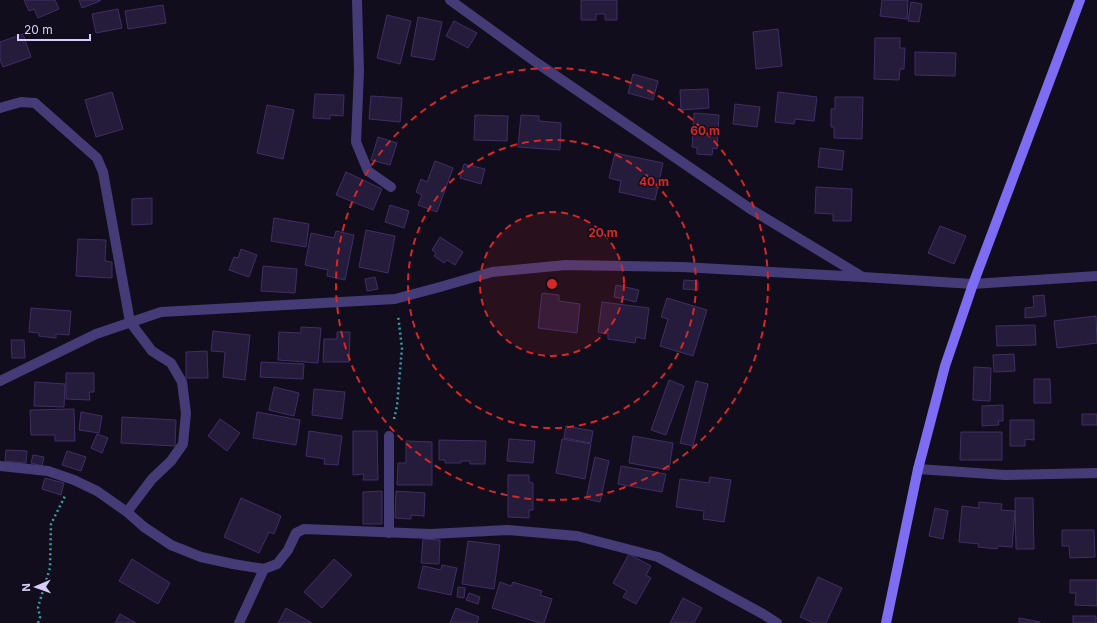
<svg xmlns="http://www.w3.org/2000/svg" width="1097" height="623" font-family="Inter,sans-serif">
	<style>
		.building { fill: #251b3b; stroke: #3f2f65 }
		.lines { fill: none; stroke-linecap: round; stroke-linejoin: round }
		.path { stroke: #389fa4; stroke-width: 2.5; stroke-dasharray: 2 3; stroke-linecap: butt }
		.street { stroke: #453c77; stroke-width: 10 }
		.secondary { stroke: #7e6df2; stroke-width: 10 }
		.ring { fill: none; stroke: #d62828; stroke-width: 2; stroke-dasharray: 7 5 }
		.centre { fill: #d62828; stroke: #110d1c; stroke-width: 2 }
		.ring-label { font-size: 12px; text-anchor: middle; font-weight: bold; fill: #d62828; stroke: #110d1c; stroke-width: 3; stroke-linejoin: round; paint-order: stroke }
	</style>
	<rect width="100%" height="100%" fill="#110d1c"/>
	<g class="building">
		<path d="M24,0H55L59,9L38,18L34,9L29,11Z"/>
		<path d="M79,0H100V1L82,8Z"/>
		<path d="M581,0H617V20H605V14H596V20H581Z"/>
		<path d="M882,0H908L907,19L880,16Z"/>
		<path d="M911,2L922,4L919,22L908,21Z"/>
		<path d="M163,5L166,23L128,29L125,11Z"/>
		<path d="M118,9L122,28L96,33L92,14Z"/>
		<path d="M387,15L411,21L400,64L377,58Z"/>
		<path d="M418,17L442,22L434,60L411,56Z"/>
		<path d="M454,21L477,33L468,48L446,36Z"/>
		<path d="M778,29L782,66L756,69L753,32Z"/>
		<path d="M23,34L31,57L3,67L0,60V42Z"/>
		<path d="M875,38H900V48H905L904,69H900L899,80L874,79Z"/>
		<path d="M915,52L956,53L955,76L915,75Z"/>
		<path d="M633,74L658,81L653,100L628,93Z"/>
		<path d="M708,89L709,108L681,110L680,90Z"/>
		<path d="M112,92L123,129L96,137L85,100Z"/>
		<path d="M778,92L817,97L814,121L795,119L794,124L775,122Z"/>
		<path d="M315,94L344,95L343,116L330,115V119L313,118Z"/>
		<path d="M371,96L402,98L400,122L369,119Z"/>
		<path d="M835,97H863L862,139L834,138V127H831V109H835Z"/>
		<path d="M735,104L760,107L757,127L733,124Z"/>
		<path d="M267,105L294,110L283,159L257,153Z"/>
		<path d="M694,113L719,115L717,149L713,148L712,155L697,154V148L692,147Z"/>
		<path d="M475,115L508,116L507,141L474,140Z"/>
		<path d="M521,115L539,116V121L561,123L560,150L518,147Z"/>
		<path d="M378,137L397,143L390,165L371,160Z"/>
		<path d="M820,148L844,151L842,170L818,167Z"/>
		<path d="M615,153L663,163L655,200L619,192L621,181L609,178Z"/>
		<path d="M435,161L453,168L437,212L418,205L422,195L416,192L421,179L427,182Z"/>
		<path d="M464,164L485,169L481,184L460,178Z"/>
		<path d="M346,172L382,189L373,210L336,195Z"/>
		<path d="M816,187L852,189L851,221H833V214L815,213Z"/>
		<path d="M152,198V224L132,225V199Z"/>
		<path d="M390,205L409,211L404,228L385,222Z"/>
		<path d="M274,218L309,224L306,247L271,241Z"/>
		<path d="M940,226L966,236L954,264L928,253Z"/>
		<path d="M366,230L395,236L388,273L359,267Z"/>
		<path d="M336,231L354,235L345,280L327,276L328,270L305,265L311,233L334,238Z"/>
		<path d="M440,237L463,252L455,265L447,260L444,263L434,256L436,253L432,250Z"/>
		<path d="M78,239L106,240L105,261L112,262V278L76,276Z"/>
		<path d="M241,249L257,255L249,277L229,270L234,257L238,258Z"/>
		<path d="M263,266L297,269L295,293L261,291Z"/>
		<path d="M375,277L378,289L367,291L365,279Z"/>
		<path d="M684,280L698,281V290L683,289Z"/>
		<path d="M616,285L639,290L636,302L614,297Z"/>
		<path d="M542,293L559,295V301L580,304L577,333L538,328Z"/>
		<path d="M1044,295L1046,316L1025,318V308L1034,307L1033,296Z"/>
		<path d="M667,298L707,310L693,356L660,346L668,319L661,317Z"/>
		<path d="M602,302L649,308L645,339L636,337L635,343L608,339V334L598,332Z"/>
		<path d="M31,308L71,311L69,335L56,334V338L39,336V333L29,332Z"/>
		<path d="M1096,316L1097,343L1057,348L1054,321Z"/>
		<path d="M1035,325L1036,345L997,346L996,326Z"/>
		<path d="M301,327L321,328L318,363L278,360L279,332L301,333Z"/>
		<path d="M213,331L250,335L245,380L223,377L225,352L211,351Z"/>
		<path d="M337,332H350L349,362H323L324,339H337Z"/>
		<path d="M11,340H24L25,358H12Z"/>
		<path d="M207,351L208,378H186V352Z"/>
		<path d="M1014,354L1015,371L994,372L993,355Z"/>
		<path d="M261,362L304,364L303,379L260,377Z"/>
		<path d="M974,367L991,368L990,401L973,400Z"/>
		<path d="M66,373H94V392H89L90,400L66,399Z"/>
		<path d="M1034,379H1050L1051,403H1034Z"/>
		<path d="M669,380L684,386L666,435L651,430Z"/>
		<path d="M696,381L708,384L693,446L680,443Z"/>
		<path d="M35,382L65,384L64,407L34,406Z"/>
		<path d="M274,387L299,393L294,416L269,410Z"/>
		<path d="M314,389L345,392L342,419L312,415Z"/>
		<path d="M1003,405V421H998L999,425L982,426V406Z"/>
		<path d="M74,409L75,441H55V435H31L30,410Z"/>
		<path d="M81,412L102,416L99,433L79,430Z"/>
		<path d="M257,412L300,420L296,445L253,438Z"/>
		<rect x="1082" y="414" width="15" height="11"/>
		<path d="M122,417L176,420L175,446L121,443Z"/>
		<path d="M220,419L240,433L227,451L208,436Z"/>
		<path d="M1010,420H1034V440L1025,439V446H1010Z"/>
		<path d="M566,426L593,431L591,443L564,438Z"/>
		<path d="M309,431L342,436L338,465L324,464L325,459L306,456Z"/>
		<path d="M353,431H377L378,480H363L364,474L353,475Z"/>
		<path d="M961,432H1002V460H960Z"/>
		<path d="M97,434L108,438L102,453L91,448Z"/>
		<path d="M633,436L673,443L669,470L629,463Z"/>
		<path d="M509,439L535,441L533,463L507,461Z"/>
		<path d="M562,439L591,444L585,479L556,473Z"/>
		<path d="M439,440L486,441L485,464H470V461H461V463H445V460H439Z"/>
		<path d="M406,441L432,442V485H397L398,463H406Z"/>
		<path d="M6,450L27,451L26,463L5,461Z"/>
		<path d="M67,451L86,457L81,471L62,465Z"/>
		<path d="M33,455L44,457L42,466L31,463Z"/>
		<path d="M595,457L609,461L600,502L586,499Z"/>
		<path d="M621,466L666,474L662,492L618,484Z"/>
		<path d="M508,475H529V482L533,483V510H529V518L508,517Z"/>
		<path d="M710,477L731,480L724,522L703,519L704,511L676,507L680,479L709,483Z"/>
		<path d="M45,478L64,483L61,495L42,489Z"/>
		<path d="M382,491V524H363V492Z"/>
		<path d="M396,491L425,493L424,516L411,515V519L395,518Z"/>
		<path d="M241,498L281,516L274,534L269,532L259,553L224,537Z"/>
		<path d="M1015,498H1033L1034,549H1016Z"/>
		<path d="M979,502L1002,504L1001,510L1015,511L1012,547L998,546L997,549L978,547L979,544L959,542L962,506L979,508Z"/>
		<path d="M935,508L948,511L943,539L929,536Z"/>
		<path d="M1062,530H1094L1095,557L1070,558L1069,546H1062Z"/>
		<path d="M423,539L440,540L439,564L421,563Z"/>
		<path d="M468,541L500,545L494,589L462,584Z"/>
		<path d="M629,554L651,566L646,575L651,578L636,604L623,597L627,591L613,583Z"/>
		<path d="M132,559L170,583L158,604L119,581Z"/>
		<path d="M334,559L352,575L322,608L304,592Z"/>
		<path d="M442,565L457,568L451,595L418,588L423,566L441,570Z"/>
		<path d="M818,577L842,588L826,623H814L800,617Z"/>
		<path d="M1070,580H1097V606L1075,605L1076,593H1070Z"/>
		<path d="M500,582L511,586L513,582L542,591L540,595L552,599L544,623H540L492,608Z"/>
		<path d="M458,587L465,588L464,598L457,597Z"/>
		<path d="M469,593L480,597L478,604L466,600Z"/>
		<path d="M683,598L702,608L694,623H670Z"/>
		<path d="M286,608L312,623H278Z"/>
		<path d="M456,608L479,617L477,623H450Z"/>
		<path d="M120,614L136,623H115Z"/>
		<rect x="1073" y="616" width="23" height="7"/>
		<path d="M1019,618L1040,622V623H1019Z"/>
	</g>
	<g class="lines">
		<g class="path">
			<path d="M394,419L397,406L402,348L398,315"/>
			<path d="M38,623L40,617L38,607L50,568L51,524L65,496"/>
		</g>
		<g class="street">
			<path d="M357,0L359,71L356,142L368,171L391,187"/>
			<path d="M450,0L537,63L752,210L861,276"/>
			<path d="M0,108L21,102L35,103L97,158L103,172L130,322L152,351L171,363L182,382L186,413L183,444L171,461L152,479L127,512"/>
			<path d="M0,381L96,334L161,312L395,299L440,287L492,272L566,265L682,267L863,277L973,284L1097,276"/>
			<path d="M0,466L48,471L74,480L97,491L127,512L144,527L171,545L201,557L233,564L264,569L277,564L288,550L296,533L304,529L431,534L507,530L577,536L658,557L763,614L777,623"/>
			<path d="M918,469L1005,475L1097,473"/>
			<path d="M389,533V436"/>
			<path d="M239,623L264,569"/>
		</g>
		<path class="secondary" d="M886,623L918,469L945,366L973,284L1080,0"/>
	</g>
	<circle cx="552" cy="284" r="72" fill="#d62828" fill-opacity=".12"/>
	<g class="ring">
		<circle cx="552" cy="284" r="72"/>
		<circle cx="552" cy="284" r="144"/>
		<circle cx="552" cy="284" r="216"/>
	</g>
	<circle cx="552" cy="284" r="6" class="centre"/>
	<g class="ring-label">
		<text x="705" y="135">60 m</text>
		<text x="654" y="186">40 m</text>
		<text x="603" y="237">20 m</text>
	</g>
	<g transform="translate(36 587) rotate(268)" stroke="#110d1c" stroke-width="3" paint-order="stroke">
	<path d="M0-3L7 15L0 10L-7 15Z" fill="#d7cdfa"/>
	<text y="-6" font-size="11" font-weight="bold" text-anchor="middle" fill="#d7cdfa">N</text>
	</g>
	<path d="M18 34v6h72v-6" fill="none" stroke="#d7cdfa" stroke-width="2"/>
	<text x="24" y="34" font-size="12" fill="#d7cdfa" stroke="#110d1c" stroke-width="3" paint-order="stroke">20 m</text>
</svg>
